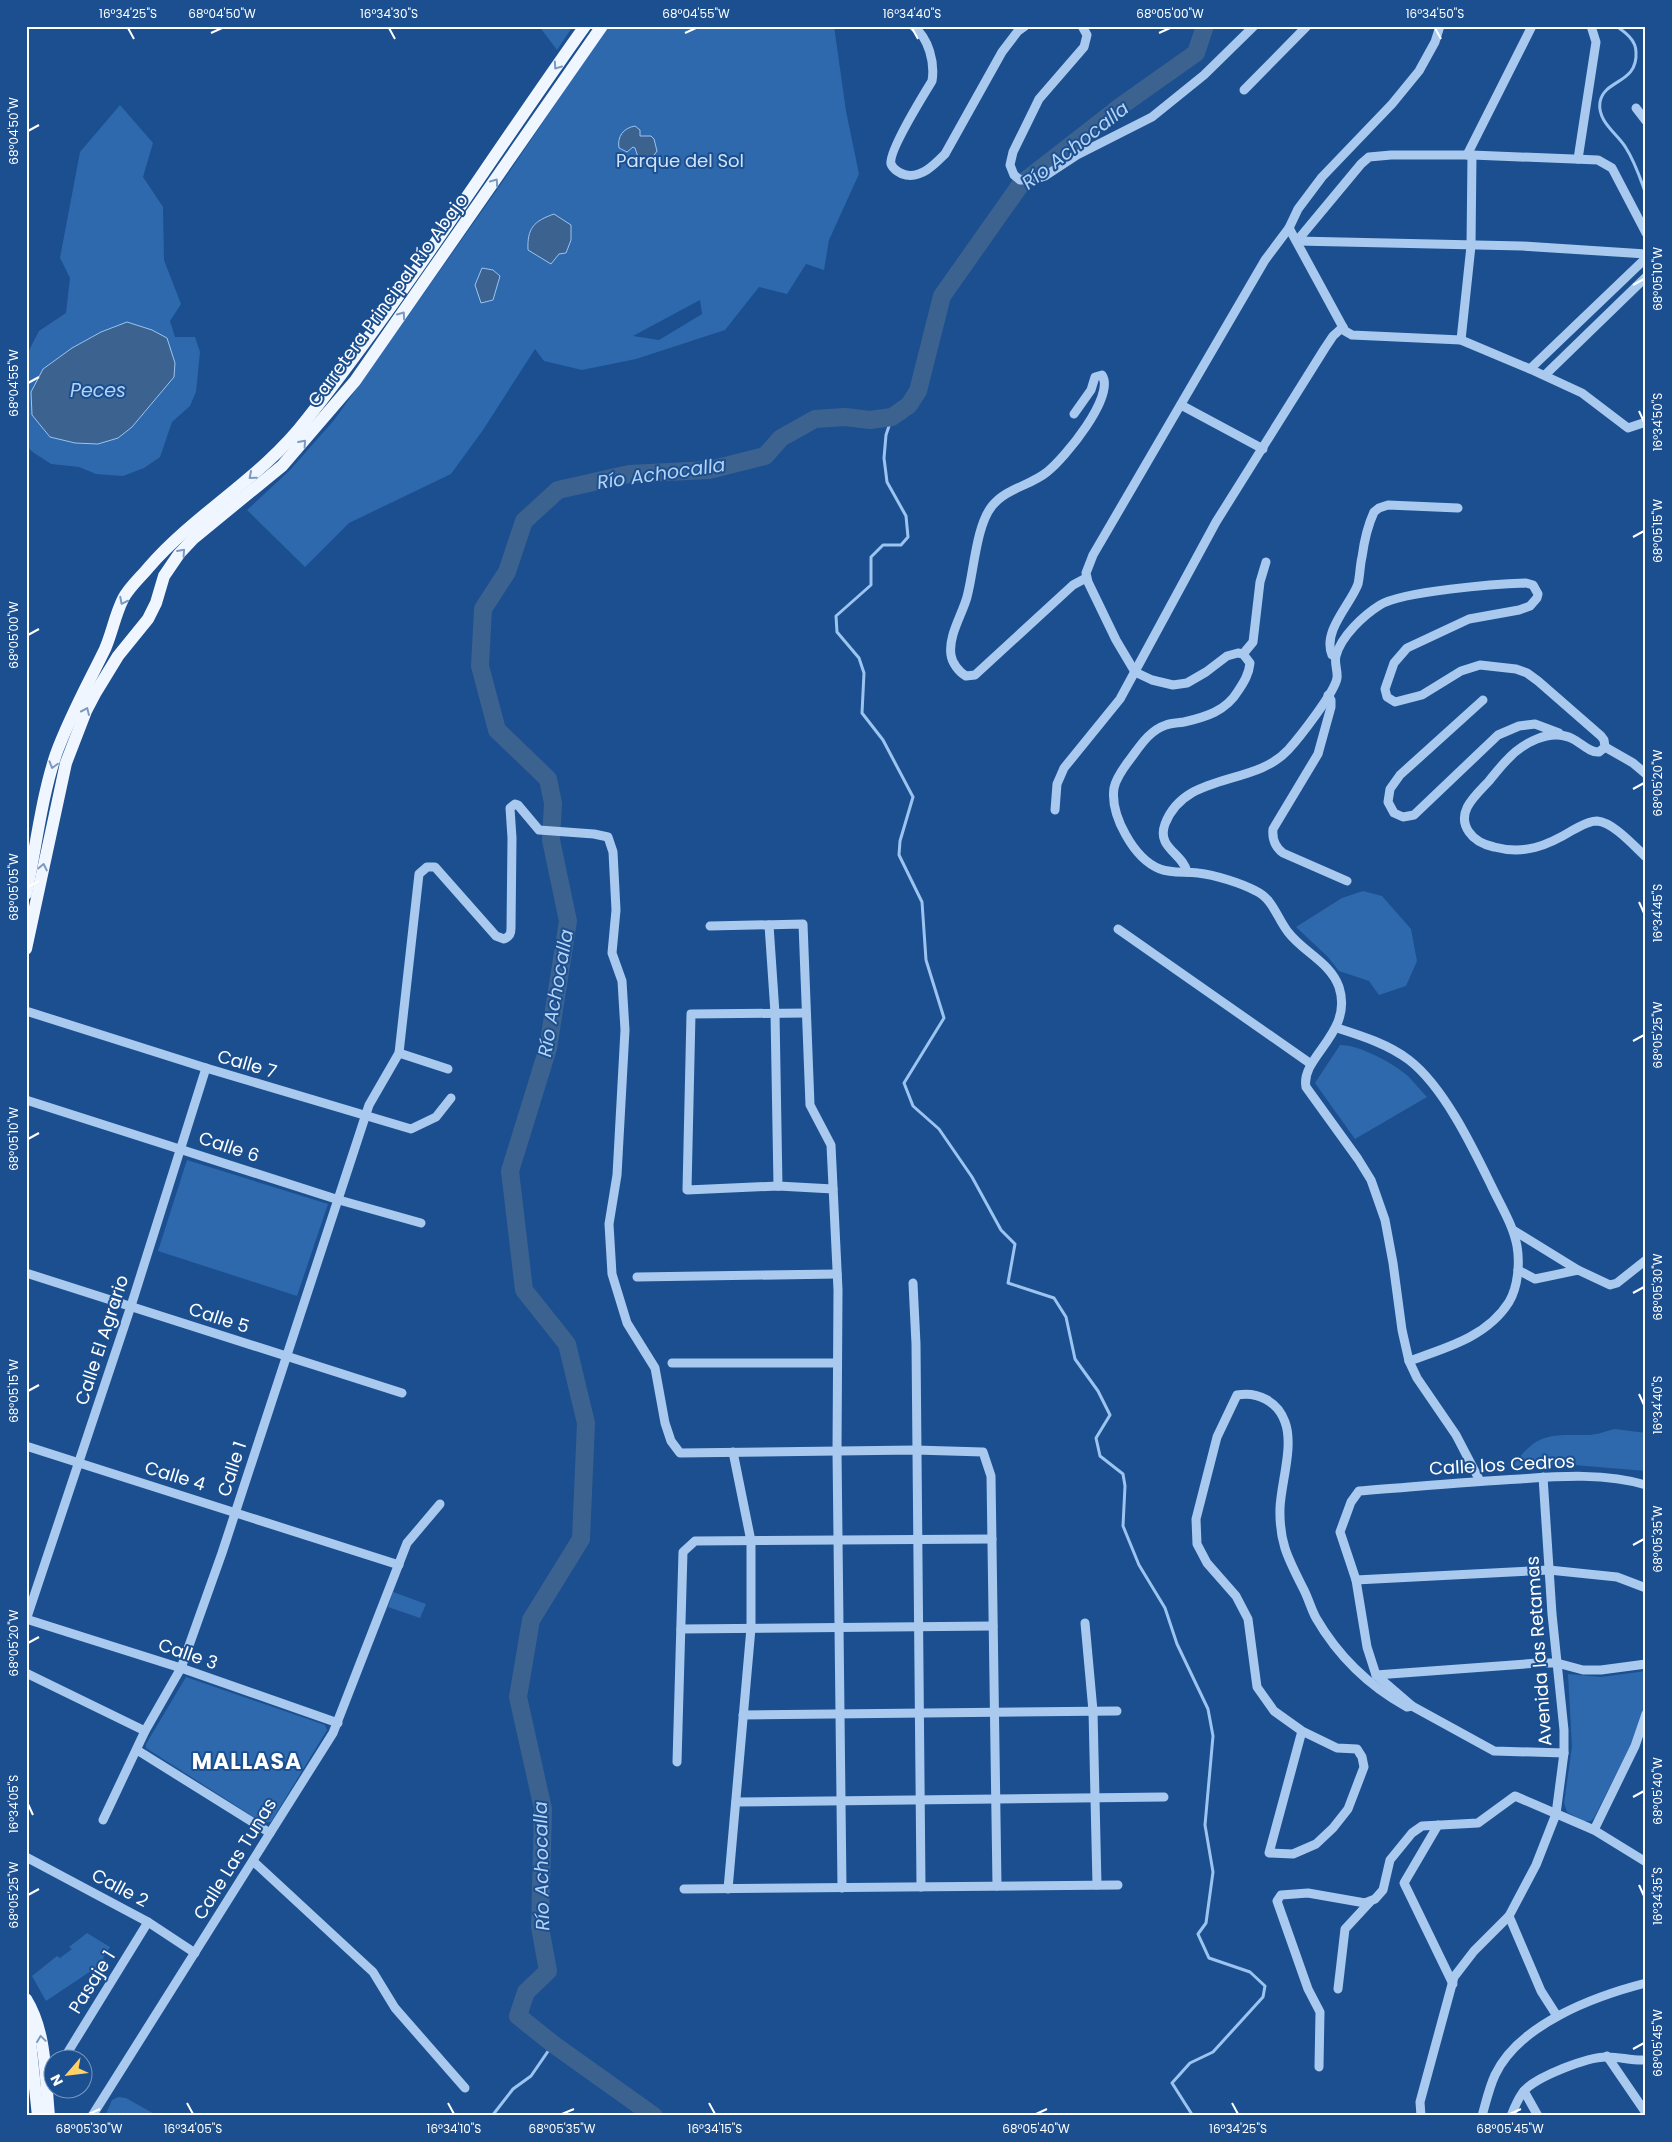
<svg xmlns="http://www.w3.org/2000/svg" width="1672" height="2142" font-family="Poppins,sans-serif">
	<style>
		.green { fill: #2e69ad; fill-rule: evenodd }
		.water { fill: #3c6290; stroke: #9cc4f0 }
		.lines { fill: none; stroke-linecap: round; stroke-linejoin: round }
		.stream { stroke: #9cc4f0; stroke-width: 3 }
		.river { stroke: #3c6290; stroke-width: 18 }
		.minor { stroke: #a9c9ee; stroke-width: 9 }
		.major { stroke: #f0f6ff; stroke-width: 12 }
		.oneway { stroke: #7b9ac1 }
		.ticks { fill: none; stroke: #fff; stroke-width: 2 }
		.labels { text-anchor: middle; stroke-width: 4; stroke-linejoin: round; paint-order: stroke }
		.park-label { font-size: 18px; fill: #cfe3fa; stroke: #1b4f8f }
		.street-label { font-size: 18px; fill: #fff; stroke: #1b4f8f }
		.water-label { font-size: 19px; font-style: italic; fill: #b5d3f5; stroke: #1b4f8f }
		.district-label { font-size: 22px; font-weight: bold; letter-spacing: 1px; fill: #fff; stroke: #1b4f8f }
		.neatline { fill: none; stroke: #fff; stroke-width: 2 }
		.ticks-label { font-size: 12px; text-anchor: middle; fill: #fff }
	</style>
	<rect width="100%" height="100%" fill="#1b4f8f"/>
	<g class="green">
		<path d="M539,26H573L557,50Z"/>
		<path d="M608,26H834L846,111L859,174L829,240L824,270L806,264L787,294L759,287L725,330L636,359L582,370L544,361L535,349L483,430L451,474L349,523L305,567L247,510L290,470L335,419L501,184ZM700,300L702,314L659,340L633,336Z"/>
		<path d="M120,105L153,143L143,177L163,207L164,260L181,304L170,321L175,337H195L200,352L196,392L190,406L172,422L160,457L144,468L123,476L96,474L79,467L51,464L34,453L26,446V356L39,331L66,313L70,278L60,258L80,152ZM101,332L174,377L132,427L75,443L50,437L32,415L43,369L72,348Z"/>
		<path d="M1363,891L1382,896L1411,929L1417,961L1406,986L1379,995L1369,981L1339,971L1328,957L1296,927L1342,898Z"/>
		<path d="M1340,1045C1360,1045 1393,1063 1408,1076C1415,1083 1421,1091 1427,1097L1355,1139L1315,1083Z"/>
		<path d="M187,1160L328,1204L297,1296L158,1251Z"/>
		<path d="M1615,1429L1646,1433V1471L1574,1465L1513,1466C1537,1432 1550,1435 1588,1435C1597,1435 1606,1431 1615,1429Z"/>
		<path d="M393,1592L426,1604L420,1618L388,1607Z"/>
		<path d="M1646,1671V1703L1639,1721L1630,1746L1594,1818L1591,1821H1583L1567,1812L1564,1803L1572,1747L1568,1674L1601,1677Z"/>
		<path d="M186,1677L325,1725L327,1730L271,1822L263,1823L146,1748V1744Z"/>
		<path d="M87,1933L110,1947L103,1958L107,1963L103,1970L94,1969L46,2001L32,1976L57,1956L60,1958L72,1949L69,1947Z"/>
		<path d="M118,2097L126,2098L158,2116H105L112,2100Z"/>
	</g>
	<g class="water">
		<path d="M635,126L640,130V136H651L654,139L657,151L650,161L644,163L639,160L635,148L633,147L627,152L619,148C617,137 623,128 635,126Z"/>
		<path d="M554,214L571,225V240L566,253L559,254L551,264L528,250C527,228 534,221 554,214Z"/>
		<path d="M482,268L493,270L500,276L493,300L481,303L475,285Z"/>
		<path d="M127,322L152,330L167,338L175,363L174,377L132,427L118,438L98,444L75,443L50,437L32,415L31,392L43,369L72,348L101,332Z"/>
	</g>
	<g class="lines">
		<g class="stream">
			<path d="M1616,26C1625,32 1636,40 1636,52C1638,84 1604,79 1600,102C1597,122 1618,134 1626,148C1635,162 1640,178 1646,194"/>
			<path d="M892,417L886,435L884,458L887,482L906,516L908,537L901,545H883L871,557V585L836,616L837,632L859,658L864,673L862,713L883,740L913,797L900,841L899,855L922,902L926,960L944,1018L904,1083L913,1106L939,1129L972,1177L1001,1230L1015,1244L1008,1283L1054,1298L1066,1317L1075,1359L1098,1391L1110,1415L1096,1438L1100,1456L1123,1474L1125,1486L1123,1526L1139,1565L1165,1608L1177,1644L1208,1709L1213,1736L1205,1825L1213,1872L1206,1923L1198,1934L1209,1958L1250,1972L1265,1986L1263,1997L1213,2052L1190,2063L1172,2083L1193,2116"/>
			<path d="M492,2116L513,2089L531,2076L553,2044"/>
		</g>
		<path class="river" d="M654,2116L553,2044L518,2016L526,1992L548,1971L540,1927L543,1809L518,1697L531,1620L581,1539L586,1423L567,1344L524,1290L510,1171L548,1048L568,921L551,840L553,803L548,779L497,730L480,666L483,609L507,572L524,521L558,490L629,474L709,470L765,456L781,438L815,419L845,417L870,420L892,417L909,405L918,391L942,296L1021,184L1121,106L1196,53L1205,26"/>
		<g class="minor">
			<path d="M913,26C929,38 935,63 932,81C924,94 888,152 891,164C893,169 900,174 906,175C922,178 935,164 945,154L1002,52L1018,31L1025,26"/>
			<path d="M1082,26L1087,35L1084,47L1039,99L1013,152L1010,165L1014,175L1020,180H1033L1045,176L1077,155L1152,117L1204,75L1254,26"/>
			<path d="M1440,26L1435,42L1419,71L1392,104L1322,177L1298,209L1289,228L1265,260L1093,555L1086,573L1088,582L1116,640L1135,672L1152,680L1173,685L1187,683L1206,672L1227,656L1238,653L1243,654L1250,663C1249,674 1244,682 1238,691C1226,711 1206,717 1184,722C1178,723 1171,723 1166,725C1150,730 1140,746 1131,758C1124,767 1116,778 1114,788C1110,815 1134,859 1160,869C1173,874 1185,871 1198,873C1215,875 1241,883 1256,891C1273,899 1277,918 1288,932C1303,952 1330,962 1339,987C1354,1033 1300,1057 1306,1087L1358,1159L1371,1180L1385,1220L1393,1263L1402,1330L1409,1361L1417,1378L1456,1435L1480,1481"/>
			<path d="M1244,90L1307,26"/>
			<path d="M1636,108L1646,121"/>
			<path d="M1467,155L1532,26"/>
			<path d="M1578,159L1596,42L1591,26"/>
			<path d="M1289,228L1345,331L1352,335L1461,340L1530,369L1582,393L1628,428L1646,422"/>
			<path d="M1297,241L1361,164L1369,157L1391,155H1472L1598,160L1612,168L1646,233"/>
			<path d="M1297,241L1522,246L1646,254"/>
			<path d="M1461,340L1471,246L1472,155"/>
			<path d="M1530,369L1646,258"/>
			<path d="M1545,375L1646,277"/>
			<path d="M1181,405L1263,449"/>
			<path d="M1074,414L1091,390L1095,377L1102,375C1116,396 1064,459 1047,472C1030,486 1006,488 992,506C976,526 974,571 967,597C962,615 948,636 951,655C952,663 959,672 966,676L975,675L1073,585L1086,578"/>
			<path d="M1243,654L1253,642L1260,582L1266,562"/>
			<path d="M1335,656L1332,655C1322,631 1351,604 1358,584C1360,575 1360,565 1362,557C1364,542 1368,525 1374,512L1379,508L1388,505L1458,508"/>
			<path d="M1328,695L1331,700V707L1318,754L1273,829C1272,839 1275,847 1283,853L1347,881"/>
			<path d="M1483,700L1400,775L1390,789L1388,802L1394,813L1403,817L1414,815L1498,735L1519,726L1535,724L1559,733"/>
			<path d="M1605,747L1633,763L1646,774"/>
			<path d="M1055,810L1057,784L1064,768L1120,699L1216,522L1325,348L1333,336L1343,327"/>
			<path d="M1187,872C1183,853 1156,848 1165,824C1185,771 1254,787 1288,750C1299,738 1335,692 1337,678C1338,671 1334,663 1336,656C1341,636 1364,615 1380,605C1403,591 1496,584 1526,583L1533,585L1538,594L1537,598L1530,606L1519,610L1469,619L1407,648L1394,663L1385,689L1387,697L1395,702L1422,695L1461,671L1480,665L1516,669L1527,673L1538,681L1601,736L1604,740L1605,747L1599,752C1590,753 1581,743 1573,739C1550,727 1521,744 1506,761C1500,767 1494,775 1489,781C1476,795 1455,812 1469,832C1475,841 1485,845 1494,847C1524,855 1547,846 1573,830C1581,826 1588,821 1597,821C1613,822 1634,846 1646,857"/>
			<path d="M769,925L775,1013L778,1186"/>
			<path d="M710,926L803,924L810,1105L831,1145L838,1290L837,1451L842,1888"/>
			<path d="M1118,929L1311,1064"/>
			<path d="M26,1011L206,1068L411,1129L436,1117L451,1098"/>
			<path d="M806,1013L691,1014L687,1190L778,1186L833,1189"/>
			<path d="M1337,1028C1362,1036 1388,1044 1409,1060C1444,1087 1473,1148 1492,1187C1501,1206 1513,1225 1517,1246C1520,1263 1518,1287 1509,1302C1487,1337 1446,1348 1409,1361"/>
			<path d="M399,1053L448,1069"/>
			<path d="M26,1100L339,1200L421,1223"/>
			<path d="M1513,1230L1578,1270"/>
			<path d="M1518,1270L1535,1279L1578,1270L1610,1285L1617,1283L1646,1260"/>
			<path d="M26,1273L402,1393"/>
			<path d="M637,1277L837,1274"/>
			<path d="M913,1283L916,1344L921,1887"/>
			<path d="M672,1363H837"/>
			<path d="M26,1446L399,1565"/>
			<path d="M1356,1580L1549,1570L1617,1577L1646,1588"/>
			<path d="M26,1619L181,1668L338,1723"/>
			<path d="M26,1620L131,1306L206,1068"/>
			<path d="M1085,1623L1093,1711L1097,1885"/>
			<path d="M681,1629L993,1626"/>
			<path d="M26,1673L145,1731"/>
			<path d="M1376,1675L1538,1663H1557L1583,1670H1601L1646,1664"/>
			<path d="M743,1715L1117,1711"/>
			<path d="M1302,1731L1337,1748L1357,1749L1362,1757L1364,1767L1348,1809L1333,1828L1316,1844L1293,1854L1269,1853L1302,1731L1274,1711L1257,1687L1248,1619L1236,1596L1207,1563L1197,1544L1196,1519L1217,1437L1237,1395C1258,1391 1278,1402 1285,1422C1294,1446 1281,1483 1280,1508C1279,1544 1289,1560 1304,1590C1309,1600 1311,1609 1316,1618C1338,1656 1369,1686 1407,1707L1412,1706"/>
			<path d="M137,1750L270,1833"/>
			<path d="M1564,1753L1494,1751L1412,1706L1376,1675L1367,1647L1356,1580L1340,1532L1351,1502L1359,1491C1412,1487 1466,1482 1520,1479C1561,1476 1606,1473 1646,1485"/>
			<path d="M677,1762L683,1552L695,1541L992,1539"/>
			<path d="M736,1802L1164,1797"/>
			<path d="M103,1820L145,1731L181,1668L222,1553L369,1105L399,1053L419,874L427,867H435L496,936L504,939C510,936 511,934 511,928L512,838L510,808L515,804L518,805L539,830L594,834L608,837L613,852L616,910L612,953L622,981L625,1030L617,1175L609,1224L612,1274L627,1323L655,1368L665,1423L671,1441L680,1453L915,1450L983,1452L991,1476L997,1886"/>
			<path d="M1438,1825L1404,1883L1453,1984"/>
			<path d="M1594,1830L1635,1746L1646,1714"/>
			<path d="M26,1857L148,1922L195,1953"/>
			<path d="M253,1861L373,1972L395,2008L465,2088"/>
			<path d="M684,1889L1118,1885"/>
			<path d="M728,1889L751,1628V1541L733,1452"/>
			<path d="M1509,1916L1541,1991L1557,2016"/>
			<path d="M1338,1989L1345,1929L1370,1902"/>
			<path d="M1607,2056L1646,2113"/>
			<path d="M63,2060L148,1922"/>
			<path d="M1319,2067L1320,2012L1308,1989L1277,1901L1281,1895L1308,1893L1365,1903L1375,1899L1383,1890L1390,1860L1412,1833L1422,1826L1478,1823L1515,1796L1594,1830L1646,1862"/>
			<path d="M1524,2091L1538,2116"/>
			<path d="M92,2116L333,1733L407,1543L440,1504"/>
			<path d="M1421,2116L1420,2102L1454,1977L1474,1951L1509,1916L1536,1865L1556,1814L1564,1753V1730L1552,1614L1543,1477"/>
			<path d="M1482,2116C1486,2102 1489,2088 1495,2075C1519,2024 1595,1996 1646,1983"/>
			<path d="M1511,2116C1514,2108 1518,2099 1523,2092C1535,2077 1589,2056 1608,2057C1621,2057 1632,2061 1646,2060"/>
		</g>
		<g class="major">
			<path d="M26,894C36,848 41,799 56,754C69,718 88,684 105,649C112,633 115,615 123,599C129,587 141,577 149,567C197,512 263,477 307,419C406,293 492,156 585,26"/>
			<path d="M26,949L66,763L86,711L96,692L118,656L148,619L156,603L164,576L179,554L194,538L282,466L355,381L602,26"/>
			<path d="M26,1999C47,2033 45,2077 49,2116"/>
			<path d="M26,2022L30,2041L38,2116"/>
		</g>
	</g>
	<defs><path id="oneway-chevron" d="M-2-3.5L2.5 0L-2 3.5" fill="none" stroke-width="1.6" stroke-linecap="round" stroke-linejoin="round" transform="scale(1.25)"/></defs>
	<g class="oneway">
		<use href="#oneway-chevron" transform="translate(557 66) rotate(125)"/>
		<use href="#oneway-chevron" transform="translate(495 182) rotate(-55)"/>
		<use href="#oneway-chevron" transform="translate(402 315) rotate(-55)"/>
		<use href="#oneway-chevron" transform="translate(303 443) rotate(-48)"/>
		<use href="#oneway-chevron" transform="translate(252 476) rotate(139)"/>
		<use href="#oneway-chevron" transform="translate(182 552) rotate(-48)"/>
		<use href="#oneway-chevron" transform="translate(123 601) rotate(117)"/>
		<use href="#oneway-chevron" transform="translate(86 711) rotate(-66)"/>
		<use href="#oneway-chevron" transform="translate(53 765) rotate(106)"/>
		<use href="#oneway-chevron" transform="translate(43 867) rotate(-78)"/>
		<use href="#oneway-chevron" transform="translate(41 2039) rotate(-98)"/>
	</g>
	<path class="ticks" d="M128,28L134,39M389,28L395,39M912,28L918,39M1435,28L1441,39M211,33L222,28M685,33L696,28M1159,33L1170,28M28,131L39,125M1633,285L1644,279M28,383L39,377M1639,411L1644,422M1633,537L1644,531M28,635L39,629M1633,789L1644,783M28,887L39,881M1639,902L1644,913M1633,1041L1644,1035M28,1139L39,1133M1633,1293L1644,1287M28,1391L39,1385M1639,1394L1644,1405M1633,1545L1644,1539M28,1643L39,1637M1633,1797L1644,1791M28,1804L33,1815M1639,1885L1644,1896M28,1895L39,1889M1633,2049L1644,2043M187,2103L193,2114M448,2103L454,2114M709,2103L715,2114M1232,2103L1238,2114M89,2114L100,2109M562,2114L574,2109M1036,2114L1047,2109M1510,2114L1521,2109"/>
	<g class="labels">
		<g class="park-label">
			<text x="680" y="167">Parque del Sol</text>
		</g>
		<g class="street-label">
			<text transform="translate(388 300) rotate(-54)" y="6">Carretera Principal Río Abajo</text>
			<text transform="translate(247 1064) rotate(16)" y="6">Calle 7</text>
			<text transform="translate(229 1147) rotate(18)" y="6">Calle 6</text>
			<text transform="translate(219 1318) rotate(18)" y="6">Calle 5</text>
			<text transform="translate(102 1340) rotate(-72)" y="6">Calle El Agrario</text>
			<text transform="translate(1502 1465) rotate(-3)" y="6">Calle los Cedros</text>
			<text transform="translate(232 1469) rotate(-72)" y="6">Calle 1</text>
			<text transform="translate(175 1476) rotate(17)" y="6">Calle 4</text>
			<text transform="translate(1539 1651) rotate(-94)" y="6">Avenida las Retamas</text>
			<text transform="translate(188 1654) rotate(19)" y="6">Calle 3</text>
			<text transform="translate(235 1859) rotate(-58)" y="6">Calle Las Tunas</text>
			<text transform="translate(120 1888) rotate(28)" y="6">Calle 2</text>
			<text transform="translate(92 1982) rotate(-58)" y="6">Pasaje 1</text>
		</g>
		<g class="water-label">
			<text transform="translate(1075 145) rotate(-38)" y="7">Río Achocalla</text>
			<text x="98" y="397">Peces</text>
			<text transform="translate(661 473) rotate(-8)" y="7">Río Achocalla</text>
			<text transform="translate(555 993) rotate(-80)" y="7">Río Achocalla</text>
			<text transform="translate(541 1866) rotate(-91)" y="7">Río Achocalla</text>
		</g>
		<g class="district-label">
			<text x="247" y="1769">MALLASA</text>
		</g>
	</g>
	<rect width="1672" height="2142" fill="none" stroke="#1b4f8f" stroke-width="55"/>
	<g transform="translate(68 2074) rotate(242)"><circle r="24" fill="#1b4f8f" stroke="#7695bc"/>
	<path d="M0-4L9 19L0 12L-9 19Z" fill="#ffd166"/>
	<text y="-8" font-size="14" font-weight="bold" text-anchor="middle" fill="#ffffff">N</text>
	</g>
	<rect x="28" y="28" width="1616" height="2086" class="neatline"/>
	<g class="ticks-label">
		<text x="128" y="18">16°34'25"S</text>
		<text x="222" y="18">68°04'50"W</text>
		<text x="389" y="18">16°34'30"S</text>
		<text x="696" y="18">68°04'55"W</text>
		<text x="912" y="18">16°34'40"S</text>
		<text x="1170" y="18">68°05'00"W</text>
		<text x="1435" y="18">16°34'50"S</text>
		<text transform="translate(14 131) rotate(-90)" y="4">68°04'50"W</text>
		<text transform="translate(1658 279) rotate(-90)" y="4">68°05'10"W</text>
		<text transform="translate(14 383) rotate(-90)" y="4">68°04'55"W</text>
		<text transform="translate(1658 422) rotate(-90)" y="4">16°34'50"S</text>
		<text transform="translate(1658 531) rotate(-90)" y="4">68°05'15"W</text>
		<text transform="translate(14 635) rotate(-90)" y="4">68°05'00"W</text>
		<text transform="translate(1658 783) rotate(-90)" y="4">68°05'20"W</text>
		<text transform="translate(14 887) rotate(-90)" y="4">68°05'05"W</text>
		<text transform="translate(1658 913) rotate(-90)" y="4">16°34'45"S</text>
		<text transform="translate(1658 1035) rotate(-90)" y="4">68°05'25"W</text>
		<text transform="translate(14 1139) rotate(-90)" y="4">68°05'10"W</text>
		<text transform="translate(1658 1287) rotate(-90)" y="4">68°05'30"W</text>
		<text transform="translate(14 1391) rotate(-90)" y="4">68°05'15"W</text>
		<text transform="translate(1658 1405) rotate(-90)" y="4">16°34'40"S</text>
		<text transform="translate(1658 1539) rotate(-90)" y="4">68°05'35"W</text>
		<text transform="translate(14 1643) rotate(-90)" y="4">68°05'20"W</text>
		<text transform="translate(1658 1791) rotate(-90)" y="4">68°05'40"W</text>
		<text transform="translate(14 1804) rotate(-90)" y="4">16°34'05"S</text>
		<text transform="translate(14 1895) rotate(-90)" y="4">68°05'25"W</text>
		<text transform="translate(1658 1896) rotate(-90)" y="4">16°34'35"S</text>
		<text transform="translate(1658 2043) rotate(-90)" y="4">68°05'45"W</text>
		<text x="89" y="2133">68°05'30"W</text>
		<text x="193" y="2133">16°34'05"S</text>
		<text x="454" y="2133">16°34'10"S</text>
		<text x="562" y="2133">68°05'35"W</text>
		<text x="715" y="2133">16°34'15"S</text>
		<text x="1036" y="2133">68°05'40"W</text>
		<text x="1238" y="2133">16°34'25"S</text>
		<text x="1510" y="2133">68°05'45"W</text>
	</g>
</svg>
